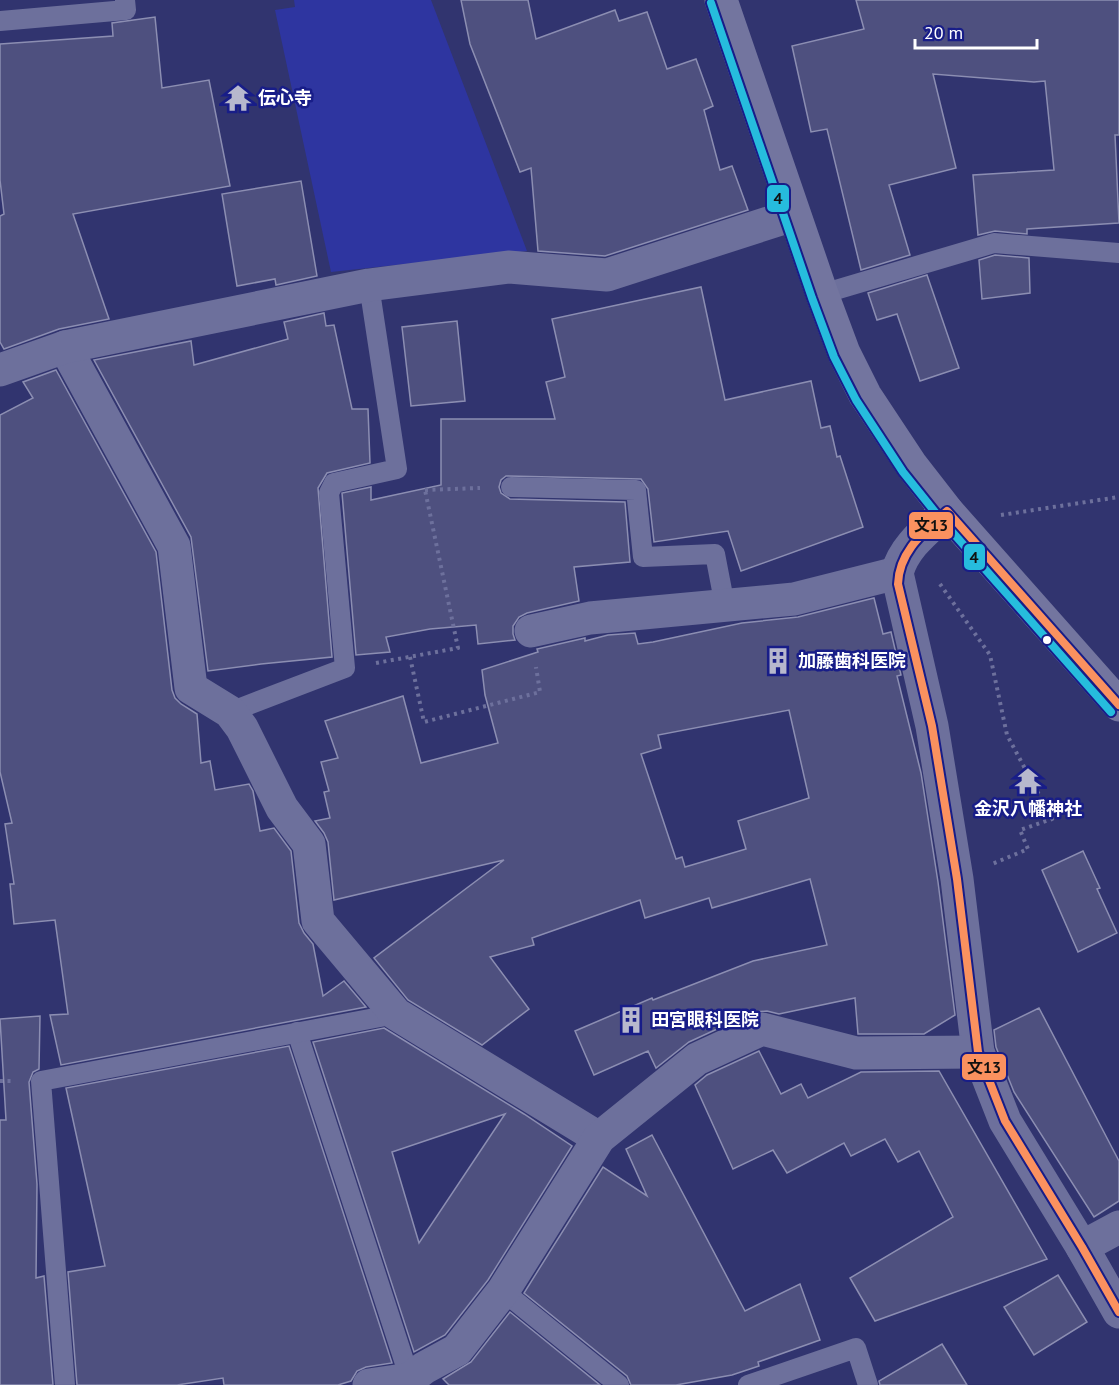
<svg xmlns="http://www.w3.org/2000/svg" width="1119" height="1385" font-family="'PT Sans','Noto Sans JP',sans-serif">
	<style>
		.green { fill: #2e35a0 }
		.building { fill: #4e507f; stroke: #8c8eb2; stroke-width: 1.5; fill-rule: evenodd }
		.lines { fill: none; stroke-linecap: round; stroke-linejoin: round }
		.path { stroke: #6d709c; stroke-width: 4; stroke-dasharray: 3 4.5; stroke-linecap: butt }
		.lane { stroke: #6d709c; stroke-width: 20 }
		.street { stroke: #6d709c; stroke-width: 33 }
		.secondary { stroke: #73759f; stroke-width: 33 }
		.bus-1-casing { stroke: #181d88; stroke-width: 12 }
		.bus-2-casing { stroke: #181d88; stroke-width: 12 }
		.bus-1 { stroke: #fa915f; stroke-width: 8 }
		.bus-2 { stroke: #26bcdd; stroke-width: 8 }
		.bus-dot { fill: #fff; stroke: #181d88; stroke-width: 2 }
		.labels { text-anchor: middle; stroke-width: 5; stroke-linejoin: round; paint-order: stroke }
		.poi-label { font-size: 18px; font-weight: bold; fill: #fff; stroke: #181d88; text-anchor: start }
		.line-badge { stroke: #181d88; stroke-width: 2 }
		.pale-badge-label { font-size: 16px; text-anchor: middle; font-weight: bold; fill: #111 }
	</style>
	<rect width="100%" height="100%" fill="#31346f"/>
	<path class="green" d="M294,0H431L527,251L331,272L275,10L295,7Z"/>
	<g class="building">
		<path d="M461,0H528L536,39L615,10L619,21L647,12L667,69L696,59L713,106L704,110L720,170L732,166L748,210L605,256L538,251L531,168L520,172L470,44Z"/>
		<path d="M856,0H1119V135H1115L1119,223L1027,229V234L995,231L978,235L973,175L1054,170L1045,81L1034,82L933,74L956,168L889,185L910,255L861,270L827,129L811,132L792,46L864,29Z"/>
		<path d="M155,17L162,88L209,80L230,186L73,214L109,319L59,329L4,349L0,342V216L4,214L0,180V44L113,36L112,23Z"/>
		<path d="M301,181L317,276L276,285L275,279L237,286L222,194Z"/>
		<path d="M995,255L1029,258L1030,293L982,299L979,260Z"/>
		<path d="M927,275L959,368L920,381L897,314L877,320L868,293Z"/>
		<path d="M701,287L725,400L811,381L821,428L830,426L837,457L840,456L863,527L741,571L728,531L654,542L648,489L641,479L506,476L501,480L499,487L501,493L510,499L625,502L630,562L574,567L579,601L527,613L519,617L513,626V634L515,640L478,644L476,625L430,629L386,637L390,652L356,655L342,493L371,487V500L441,485V419H555L546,382L565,377L552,319Z"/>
		<path d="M324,313L326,326L334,325L352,409H368L370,463L327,473L318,488L332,657L261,664L208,671L191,537L94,360L191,341L194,365L288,339L284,322Z"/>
		<path d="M457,321L465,401L411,406L402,327Z"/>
		<path d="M56,370L156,552L172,690L175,698L181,704L197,714L201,763L210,761L215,790L249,784L253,791L260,831L274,828L291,851L299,923L304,933L313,944L323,996L344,981L366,1007L61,1065L50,1015L68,1014L55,920L14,924L10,884H14L5,824L12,823L0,772V415L33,398L23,382Z"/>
		<path d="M874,598L883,634L891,632L901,675L897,676L921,773L938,882L955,1015L924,1034H858L855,998L779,1014L767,1011L754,1012L689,1042L656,1068L648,1051L594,1075L575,1031L652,998L653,1000L753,961L827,945L810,879L712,908L709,898L645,918L640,900L532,938L534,945L490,957L529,1009L482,1045L408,1000L374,958L504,860L334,900L328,842L324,833L315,821L330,818L324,792L329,791L321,762L338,758L325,721L403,696L421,763L498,743L485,695L482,670L538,652L537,649L585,638V641L608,635L635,633L638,644L653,642L742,623L798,617ZM789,710L809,798L738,821L746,849L685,867L682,857L676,859L641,754L661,748L658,735Z"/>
		<path d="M1083,851L1100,888L1097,889L1117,933L1078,952L1042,870Z"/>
		<path d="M1039,1008L1119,1161V1201L1094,1217L1014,1092L996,1047L994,1030Z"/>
		<path d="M40,1016L39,1069L33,1072L29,1082L37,1184L36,1278L44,1276L53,1385H0V1120H6L0,1019Z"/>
		<path d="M384,1028L524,1114L572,1146L488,1280L445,1335L414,1352L313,1042ZM505,1114L419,1243L392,1152Z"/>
		<path d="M289,1046L392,1363L366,1367L357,1371L351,1381L338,1385H224L223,1378L177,1385H77L68,1272L105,1266L66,1088Z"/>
		<path d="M759,1051L781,1094L801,1084L808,1098L861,1072L939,1071L1047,1259L875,1321L850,1278L953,1217L919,1151L898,1162L885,1139L851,1156L844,1143L787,1173L773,1150L733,1169L695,1085L707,1075Z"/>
		<path d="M652,1135L745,1311L800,1284L820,1340L758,1362L759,1366L732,1375L676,1385H631L627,1376L524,1293L603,1167L647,1196L626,1149Z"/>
		<path d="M1058,1275L1087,1322L1034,1355L1004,1307Z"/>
		<path d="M510,1312L600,1385H449L443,1379L471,1362Z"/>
		<path d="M942,1344L967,1385H880L879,1381Z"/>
	</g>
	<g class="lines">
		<g class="path">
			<path d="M425,490L480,488"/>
			<path d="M1001,515L1119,497"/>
			<path d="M940,584L990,655L1007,735L1052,819L1020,830L1028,849L992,864"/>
			<path d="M410,657L424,722L540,692L536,667"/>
			<path d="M376,663L458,648L425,490"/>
			<path d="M0,1081H11"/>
		</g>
		<g class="lane">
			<path d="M0,21L126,10L125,0"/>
			<path d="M822,294L994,243L1119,253"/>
			<path d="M511,487L636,490L643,557L715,554L725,606"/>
			<path d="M230,712L345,668L329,493L334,483L397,469L369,285"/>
			<path d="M297,1032L410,1379"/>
			<path d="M503,1291L619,1385"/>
			<path d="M65,1385L41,1081L396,1014"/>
			<path d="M748,1385L856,1348L868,1385"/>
		</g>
		<g class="street">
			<path d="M65,347L174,546L191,688L230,712L242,728L282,808L309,844L318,921L396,1014L599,1138"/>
			<path d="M0,370L65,347L369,285L508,267L607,275L793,215"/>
			<path d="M947,511C928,529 904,546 897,573L932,726L957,879L978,1052L1005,1121L1082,1247L1119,1312"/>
			<path d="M531,631L590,618L794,599L897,573"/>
			<path d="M1082,1247L1119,1227"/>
			<path d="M369,1385L410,1379L424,1368L457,1350L503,1291L599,1138L697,1059L762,1029L856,1053L978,1052"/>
		</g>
		<path class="secondary" d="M721,0L822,294L844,353L865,395L912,466L947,511L1119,705"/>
		<defs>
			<path id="bus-1" d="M1119,705L947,511C924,532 899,551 898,584L932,726L957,879L978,1052L1005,1121L1082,1247L1119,1312"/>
			<path id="bus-2" d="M711,3L812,298L834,357L856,400L903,472L939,517L1111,712"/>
		</defs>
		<use href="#bus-1" class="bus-1-casing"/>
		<use href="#bus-2" class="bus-2-casing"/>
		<use href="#bus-1" class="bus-1"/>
		<use href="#bus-2" class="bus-2"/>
	</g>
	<defs>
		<symbol id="temple-bare" viewBox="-9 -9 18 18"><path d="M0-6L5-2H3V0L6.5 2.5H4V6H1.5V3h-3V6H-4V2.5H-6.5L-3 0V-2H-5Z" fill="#b7b8cd" stroke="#181d88" stroke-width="2.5" paint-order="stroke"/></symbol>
		<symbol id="building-bare" viewBox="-9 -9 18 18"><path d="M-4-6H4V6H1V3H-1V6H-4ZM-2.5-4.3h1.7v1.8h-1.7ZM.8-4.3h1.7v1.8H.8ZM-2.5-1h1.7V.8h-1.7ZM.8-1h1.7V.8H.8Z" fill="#b7b8cd" stroke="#181d88" stroke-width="2.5" paint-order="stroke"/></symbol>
	</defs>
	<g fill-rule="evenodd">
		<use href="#temple-bare" x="219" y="79" width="38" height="38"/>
		<use href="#building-bare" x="759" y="642" width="38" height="38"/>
		<use href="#temple-bare" x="1009" y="762" width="38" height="38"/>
		<use href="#building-bare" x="612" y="1001" width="38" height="38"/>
	</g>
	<circle class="bus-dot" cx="1047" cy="640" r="5"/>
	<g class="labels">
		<g class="poi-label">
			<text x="258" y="104">伝心寺</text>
			<text x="798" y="667">加藤歯科医院</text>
			<text x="1028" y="815" text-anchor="middle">金沢八幡神社</text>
			<text x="651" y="1026">田宮眼科医院</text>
		</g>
	</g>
	<g class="line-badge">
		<rect x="766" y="184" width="24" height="29" rx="6" fill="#26bcdd"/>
		<rect x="908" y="511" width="46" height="29" rx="6" fill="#fa915f"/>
		<rect x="963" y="543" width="23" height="28" rx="6" fill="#26bcdd"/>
		<rect x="961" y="1053" width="46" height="28" rx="6" fill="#fa915f"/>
	</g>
	<g class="pale-badge-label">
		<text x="778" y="204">4</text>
		<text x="931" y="531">文13</text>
		<text x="974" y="563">4</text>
		<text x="984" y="1073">文13</text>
	</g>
	<path d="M915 39v9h122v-9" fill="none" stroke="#ffffff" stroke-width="3"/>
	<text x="924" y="39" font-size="18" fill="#ffffff" stroke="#181d88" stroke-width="4.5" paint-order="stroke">20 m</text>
</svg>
